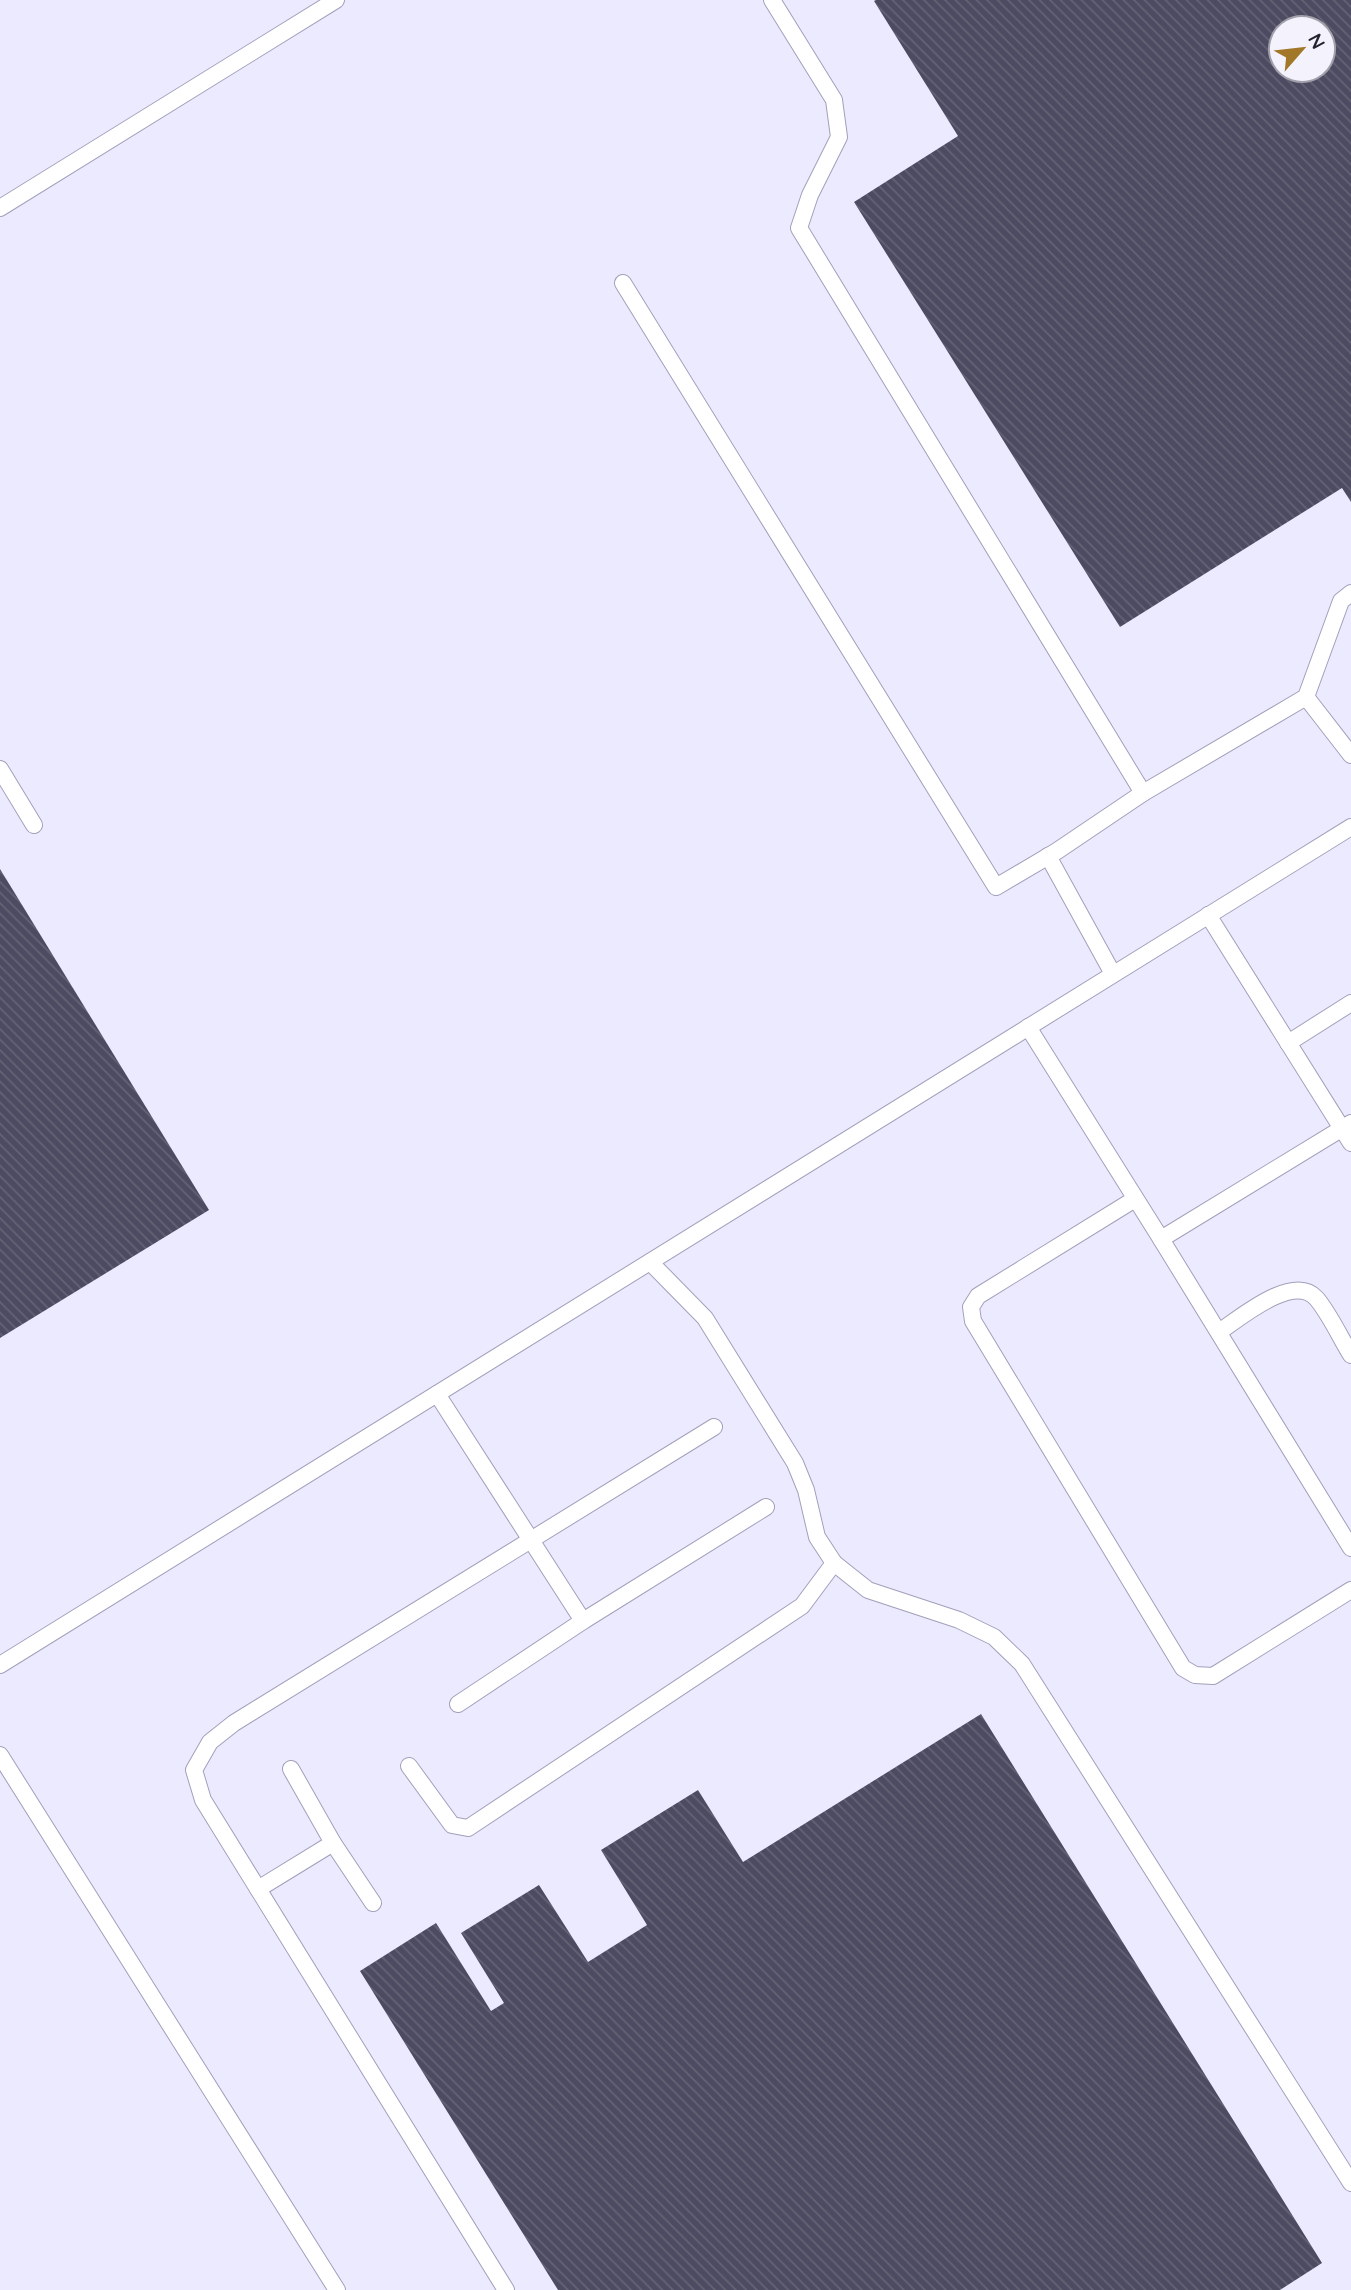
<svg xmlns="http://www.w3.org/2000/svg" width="1351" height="2290" font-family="Quicksand,sans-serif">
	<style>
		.built { fill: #ebeaff; fill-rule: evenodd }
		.building { fill: url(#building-back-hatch); fill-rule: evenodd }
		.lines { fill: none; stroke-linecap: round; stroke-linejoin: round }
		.lane-casing { stroke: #a2a0ba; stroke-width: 18 }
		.lane { stroke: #fff; stroke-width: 16 }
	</style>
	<defs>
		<pattern id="building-back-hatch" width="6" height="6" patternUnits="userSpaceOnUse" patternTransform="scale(1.75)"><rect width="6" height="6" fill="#4d4b61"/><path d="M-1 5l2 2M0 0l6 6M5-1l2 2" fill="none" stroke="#646274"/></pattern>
	</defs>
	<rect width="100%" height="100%" fill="#f3f2fd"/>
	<path class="built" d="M0,0H1351V2290H0ZM1281,28H1323V70H1281Z"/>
	<g class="building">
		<path d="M876,0H1351V502L1342,488L1120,627L854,202L958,136L874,1ZM1281,28H1323V70H1281Z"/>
		<path d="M0,869L209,1210L0,1338Z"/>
		<path d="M981,1714L1322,2263L1280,2290H558L360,1971L436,1923L491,2011L504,2003L461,1933L539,1885L588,1962L647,1925L601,1850L698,1790L743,1862Z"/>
	</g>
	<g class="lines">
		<defs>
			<g id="lane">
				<path d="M0,208L336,0"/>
				<path d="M623,283L996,887L1057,851L1143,793L799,228L810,195L839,137L834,100L772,0"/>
				<path d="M1306,697L1351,755"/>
				<path d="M0,769L34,825"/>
				<path d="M1143,793L1306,697L1341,601L1351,593"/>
				<path d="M1048,856L1113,974"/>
				<path d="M1208,915L1351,1143"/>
				<path d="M1028,1027L1161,1239L1351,1123"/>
				<path d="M1288,1043L1351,1003"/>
				<path d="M1135,1199L978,1296L971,1307L973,1321L1183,1668L1195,1675L1213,1676L1351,1590"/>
				<path d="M1161,1239L1351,1548"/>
				<path d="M650,1262L705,1318L795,1463L806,1490L817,1537L834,1563L868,1590L959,1620L994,1637L1022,1664L1351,2183"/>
				<path d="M1219,1332C1240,1318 1293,1273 1316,1298C1328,1311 1341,1339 1351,1355"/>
				<path d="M437,1394L583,1621"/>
				<path d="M0,1665L1351,827"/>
				<path d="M458,1704L583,1621L766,1507"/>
				<path d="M0,1755L337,2290"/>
				<path d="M409,1766L452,1825L468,1828L802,1606L834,1563"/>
				<path d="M291,1769L333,1843L373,1903"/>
				<path d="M258,1889L333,1843"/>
				<path d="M506,2290L203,1800L194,1770L210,1742L234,1723L714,1427"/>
			</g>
		</defs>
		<use href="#lane" class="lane-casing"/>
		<use href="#lane" class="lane"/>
	</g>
	<g transform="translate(1302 49) rotate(62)"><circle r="33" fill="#f3f2fd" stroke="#a1a0ab" stroke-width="2"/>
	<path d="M0-5L12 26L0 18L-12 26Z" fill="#a27728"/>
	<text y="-10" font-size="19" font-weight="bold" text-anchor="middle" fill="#25252f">N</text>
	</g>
</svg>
